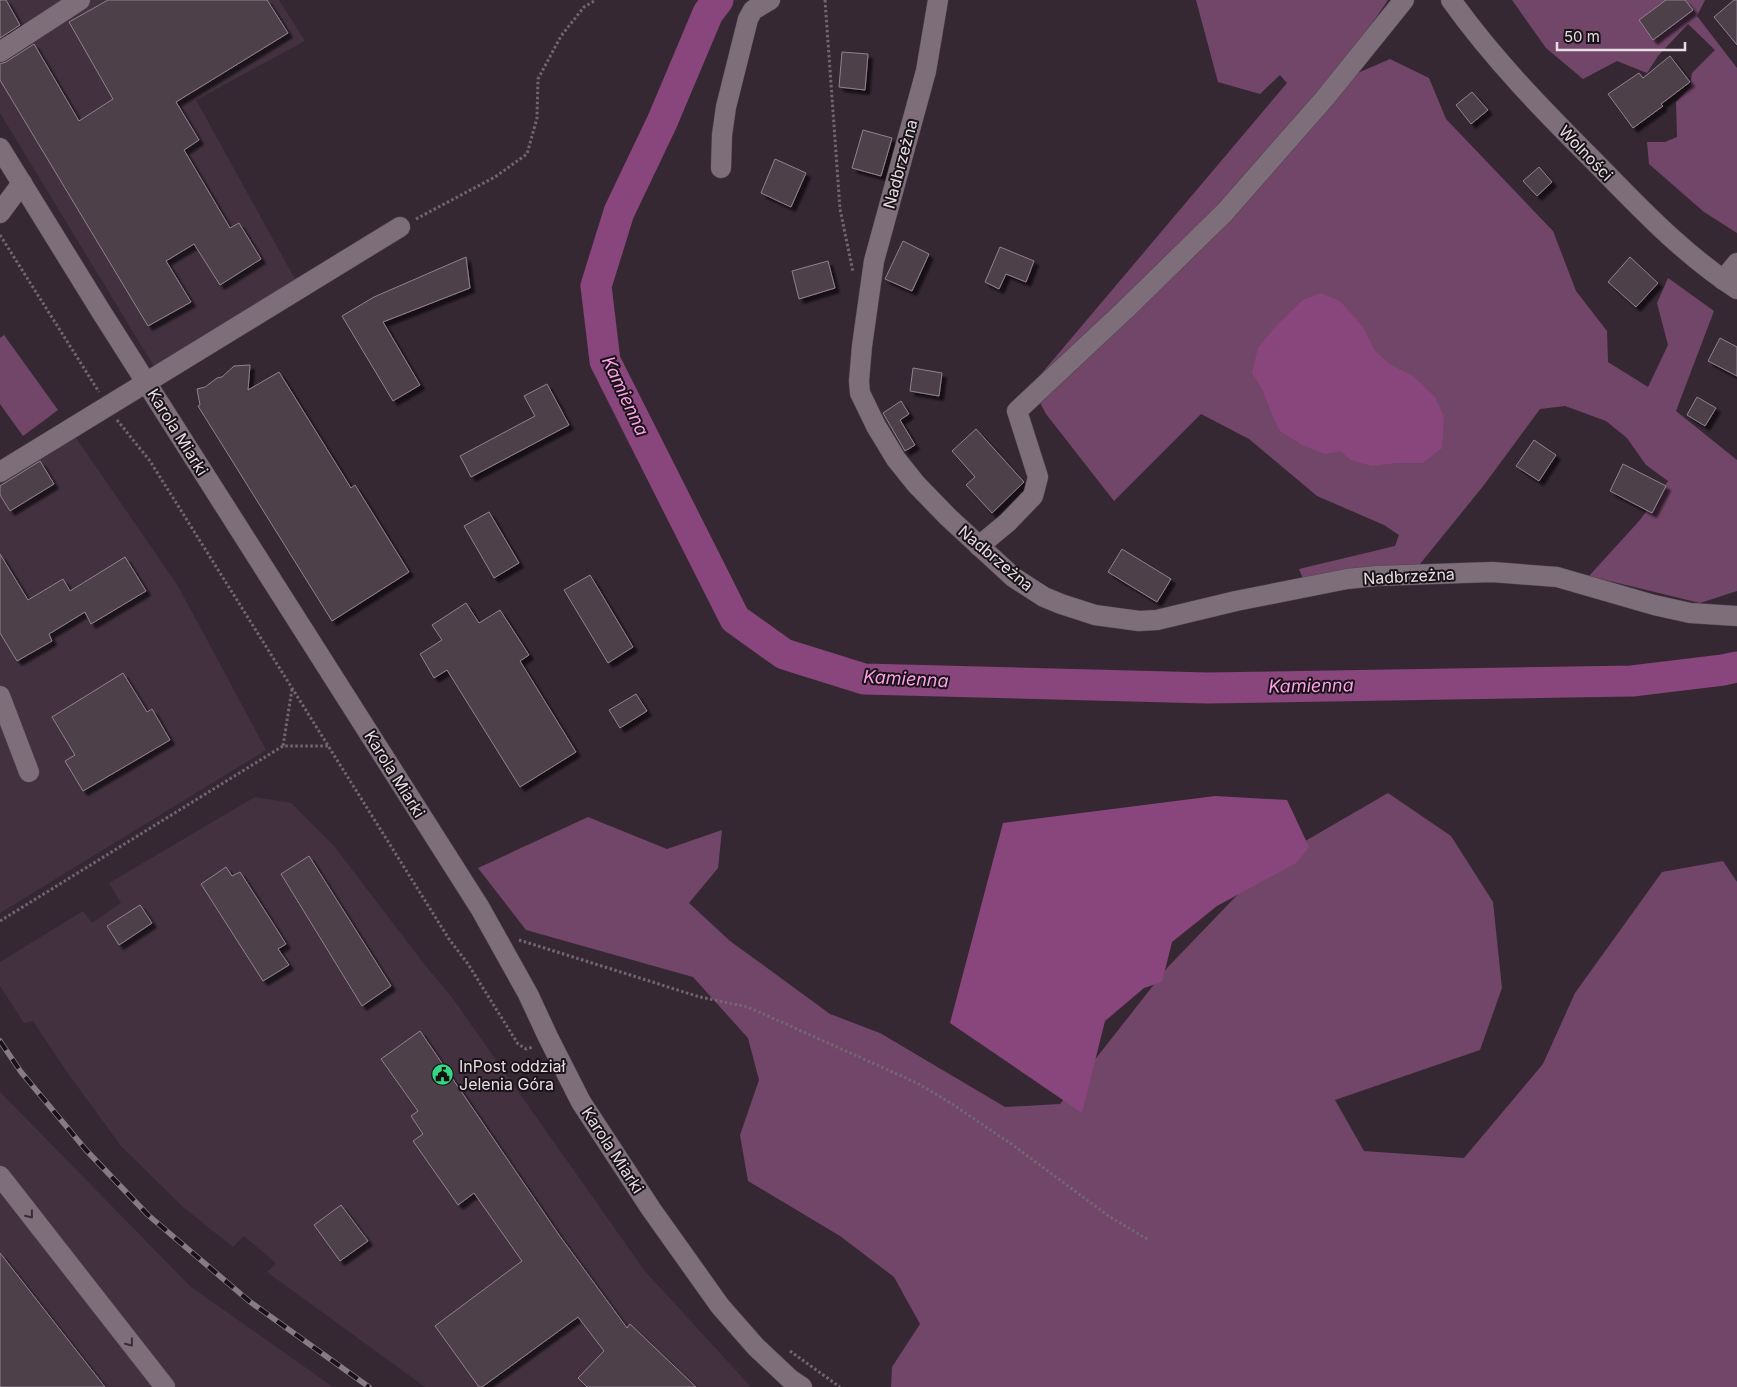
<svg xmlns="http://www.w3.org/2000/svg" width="1737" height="1387" font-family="Inter,sans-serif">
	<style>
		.built { fill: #43313f }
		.green { fill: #724669 }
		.water { fill: #88467c }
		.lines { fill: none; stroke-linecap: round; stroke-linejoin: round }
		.river { stroke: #88467c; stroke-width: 31 }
		.building { fill: #4d3f4a; stroke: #92818e; filter: url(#shadow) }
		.minor-casing { stroke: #52464f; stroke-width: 21 }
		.path { stroke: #736670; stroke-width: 3; stroke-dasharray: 2.5 2.5; stroke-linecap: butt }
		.minor { stroke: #7e6e7a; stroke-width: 20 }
		.rail-casing { stroke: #877b84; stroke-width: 5.5 }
		.rail { stroke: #191318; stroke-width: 4; stroke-dasharray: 11; stroke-linecap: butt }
		.oneway { stroke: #372e35 }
		.labels { text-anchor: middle; stroke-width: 4; stroke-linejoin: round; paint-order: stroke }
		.street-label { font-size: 16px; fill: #e7dee4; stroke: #191318 }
		.poi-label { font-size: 16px; fill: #e7dee4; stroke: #191318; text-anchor: start }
		.water-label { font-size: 18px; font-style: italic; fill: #fea0ea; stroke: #191318 }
	</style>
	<defs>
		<filter id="shadow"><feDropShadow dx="4.5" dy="4.5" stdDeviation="1" flood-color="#0009"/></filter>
	</defs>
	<rect width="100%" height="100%" fill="#362833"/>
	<g class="built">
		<path d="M0,0H279L305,41L196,100L296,281L155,368L0,113Z"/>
		<path d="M74,435L178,586L266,750L0,913V481Z"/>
		<path d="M255,797L291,803L334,846L428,969L451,996L644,1270L751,1387H425L267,1272L276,1263L244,1236L233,1247L183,1207L121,1146L67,1072L33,1021L24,1023L0,986V962L83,911L92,923L121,903L109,883Z"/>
		<path d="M0,1092L191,1287L333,1387H0Z"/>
	</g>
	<g class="green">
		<path d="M1196,0H1388L1348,59L1353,75L1390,59L1429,78L1446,119L1553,231L1576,291L1607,331L1608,362L1648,387L1668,345L1657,303L1668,278L1714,311L1676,411L1737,460V591L1700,603L1589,576L1640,520L1668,481L1646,465L1627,438L1606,421L1565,406L1540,409L1484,485L1420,564L1304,581L1299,569L1395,546L1399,535L1384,525L1317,496L1249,439L1201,414L1114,501L1046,414L1031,386L1287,83L1280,75L1260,94L1218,82Z"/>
		<path d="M1512,0H1705L1697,16L1737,68V233L1704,212L1649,164L1647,142H1665L1677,137L1676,102L1690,87L1692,73L1715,50L1688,24L1658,56L1647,73L1617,61L1583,79L1546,48Z"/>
		<path d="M4,335L58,410L23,436L0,404V338Z"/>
		<path d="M1388,793L1451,836L1493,902L1502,988L1480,1050L1335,1100L1364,1151L1464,1158L1543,1064L1575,993L1662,872L1723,861L1737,882V1387H891L892,1367L920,1324L894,1277L840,1236L748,1181L740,1135L759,1080L748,1038L693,977L526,930L478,868L588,817L667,849L722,830L718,868L689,903L730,941L830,1014L880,1033L1005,1107L1060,1104L1167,968L1269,862Z"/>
	</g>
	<g class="water">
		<path d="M1321,293L1340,301L1363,327L1375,351L1391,365L1413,376L1435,397L1444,417L1442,448L1423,463H1396L1372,466L1351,460L1340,451L1325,454L1302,445L1280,431L1273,417L1263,391L1252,373L1258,348L1276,326L1303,300Z"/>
		<path d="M1215,796L1287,800L1309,847L1296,863L1217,906L1172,942L1162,982L1144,988L1105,1021L1082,1113L950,1023L1003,823Z"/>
	</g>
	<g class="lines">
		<path class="river" d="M718,0L708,13L662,122L619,212L596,286L605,361L735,619L784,654L864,679L1208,688L1632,681L1723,670L1737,667"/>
	</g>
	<g class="building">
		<path d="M0,0H6L20,25L0,38Z"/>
		<path d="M108,0H267L288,33L176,102L199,140L184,150L230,228L239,223L261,259L220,285L194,244L166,261L191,302L148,326L0,80V64L6,62L34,44L79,121L113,99L69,22Z"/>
		<path d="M1666,0H1685L1693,10L1653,40L1639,20Z"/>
		<path d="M1734,0H1737V45L1714,17Z"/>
		<path d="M842,52L868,54L865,90L839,87Z"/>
		<path d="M1670,56L1690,82L1661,104L1663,106L1633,128L1608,94L1639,73L1643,78Z"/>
		<path d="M1472,92L1488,110L1471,124L1456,105Z"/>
		<path d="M863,130L892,138L881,176L852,168Z"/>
		<path d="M775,159L806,173L791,207L761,193Z"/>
		<path d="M1539,167L1552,182L1537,196L1523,181Z"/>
		<path d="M903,241L929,254L912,291L885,279Z"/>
		<path d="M1000,247L1034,261L1026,282L1006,274L999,289L985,282Z"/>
		<path d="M466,257L470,288L383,322L420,385L393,401L342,316L374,297Z"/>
		<path d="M1630,257L1658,283L1636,307L1608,282Z"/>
		<path d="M828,261L835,288L799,299L792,271Z"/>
		<path d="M1720,338L1737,347V376L1708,361Z"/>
		<path d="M250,365L248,390L279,372L351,488L355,485L409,572L332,621L198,406L200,405L197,389L205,387L217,378L222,377L234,366Z"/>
		<path d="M913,368L942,373L939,396L910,391Z"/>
		<path d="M547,384L569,425L471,477L460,456L535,416L524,396Z"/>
		<path d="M1697,397L1716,408L1705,426L1687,415Z"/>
		<path d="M901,401L909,414L900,420L915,445L905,451L883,413Z"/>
		<path d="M976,429L1024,482L992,513L966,485L975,477L952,451Z"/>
		<path d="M1534,440L1556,455L1539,481L1516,466Z"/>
		<path d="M40,461L54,484L10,511L0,495V486Z"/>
		<path d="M1623,464L1666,486L1652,513L1610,491Z"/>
		<path d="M489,512L519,563L494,578L464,526Z"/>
		<path d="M1122,549L1171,579L1157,602L1108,572Z"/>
		<path d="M0,554L28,600L63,579L70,591L125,557L146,591L91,624L85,612L49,634L52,641L17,661L0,633Z"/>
		<path d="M590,575L633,647L608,663L564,590Z"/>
		<path d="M466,603L479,623L500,610L529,655L520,661L576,752L520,787L447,670L434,678L420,654L442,640L432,625Z"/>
		<path d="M123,673L147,712L152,709L170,740L83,791L65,761L75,755L52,717Z"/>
		<path d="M636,694L647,711L620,728L609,710Z"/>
		<path d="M309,856L391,986L362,1006L281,874Z"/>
		<path d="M226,867L232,876L240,872L286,944L278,949L289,965L263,981L201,884Z"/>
		<path d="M140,905L152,923L119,945L107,926Z"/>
		<path d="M420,1031L559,1235L627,1328L630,1324L696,1387H587L578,1378L604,1351L578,1317L482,1387H479L435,1326L522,1261L474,1193L458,1205L413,1141L423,1134L411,1116L418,1111L381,1059Z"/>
		<path d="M341,1205L368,1241L340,1261L314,1225Z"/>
		<path d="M0,1253L105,1387H0Z"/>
	</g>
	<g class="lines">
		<defs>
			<g id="minor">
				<path d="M938,0L926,71L874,261L862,346L859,381L860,393L876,426L896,459L916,484L948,517L1013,577L1044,597L1061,604L1095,615L1139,621L1157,620L1236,601L1347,579L1376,576L1492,572L1557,577L1654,605L1690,613L1737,616"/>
				<path d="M1451,0C1493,59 1544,111 1595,162C1640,208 1683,254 1737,289"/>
				<path d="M0,52L80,0"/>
				<path d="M0,148L102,313L480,908L528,994L548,1037L581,1102L651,1209L720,1306L756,1347L790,1379L802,1387"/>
				<path d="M721,168L722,135L726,107L748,19L753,10L770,0"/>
				<path d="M0,213L22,183"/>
				<path d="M1723,280L1737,263"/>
				<path d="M0,472L400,227"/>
				<path d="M979,546L1008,522L1033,496L1038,477L1017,411L1126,309L1225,212L1325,98L1404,0"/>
				<path d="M0,696L29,772"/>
				<path d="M0,1176L165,1387"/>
			</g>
		</defs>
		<use href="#minor" class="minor-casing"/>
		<g class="path">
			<path d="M825,0L840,209L853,272"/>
			<path d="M416,219L495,177L527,154L537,118L538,79L561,36L584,7L596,0"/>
			<path d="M0,235L99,392"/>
			<path d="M117,420L150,461L449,939L468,964L518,1044L526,1049L533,1047"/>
			<path d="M292,689L283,746H328"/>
			<path d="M0,921L283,746"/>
			<path d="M519,940L700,997L748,1007L917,1083L949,1102L1010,1143L1110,1217L1149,1240"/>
			<path d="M790,1351L840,1387"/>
		</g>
		<use href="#minor" class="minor"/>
		<defs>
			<path id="rail" d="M0,1041L21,1072L86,1150L148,1215L249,1301L369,1387"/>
		</defs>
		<use href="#rail" class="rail-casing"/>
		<use href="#rail" class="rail"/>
	</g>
	<defs><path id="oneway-chevron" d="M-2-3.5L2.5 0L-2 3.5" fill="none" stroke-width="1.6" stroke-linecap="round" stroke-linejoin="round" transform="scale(1.25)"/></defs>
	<g class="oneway">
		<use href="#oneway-chevron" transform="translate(30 1215) rotate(52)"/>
		<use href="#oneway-chevron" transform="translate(130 1343) rotate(52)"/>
	</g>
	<defs>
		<symbol id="civic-disc" viewBox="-11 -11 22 22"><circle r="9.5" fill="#32d882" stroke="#191318"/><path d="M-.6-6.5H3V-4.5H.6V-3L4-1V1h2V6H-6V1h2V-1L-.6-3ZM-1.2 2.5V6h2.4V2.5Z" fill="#111"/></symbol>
	</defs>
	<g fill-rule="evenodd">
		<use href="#civic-disc" x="430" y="1062" width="25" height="25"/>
	</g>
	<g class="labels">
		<g class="street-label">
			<text transform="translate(1586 153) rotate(46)" y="6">Wolności</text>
			<text transform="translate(900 164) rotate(-75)" y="6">Nadbrzeżna</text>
			<text transform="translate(178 432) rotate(58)" y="6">Karola Miarki</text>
			<text transform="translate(996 558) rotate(40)" y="6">Nadbrzeżna</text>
			<text transform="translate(1409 576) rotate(-3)" y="6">Nadbrzeżna</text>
			<text transform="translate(395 774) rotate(58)" y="6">Karola Miarki</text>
			<text transform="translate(613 1150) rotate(57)" y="6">Karola Miarki</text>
		</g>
		<g class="poi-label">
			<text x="459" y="1072">InPost oddział<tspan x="459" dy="18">Jelenia Góra</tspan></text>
		</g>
		<g class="water-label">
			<text transform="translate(625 396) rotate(65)" y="6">Kamienna</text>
			<text transform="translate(906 679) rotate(3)" y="6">Kamienna</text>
			<text transform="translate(1311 686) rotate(-1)" y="6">Kamienna</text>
		</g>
	</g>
	<path d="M1557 42v8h128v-8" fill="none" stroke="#e7dee4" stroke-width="2.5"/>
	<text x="1564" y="42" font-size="15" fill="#e7dee4" stroke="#191318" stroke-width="4" paint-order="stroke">50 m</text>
</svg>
